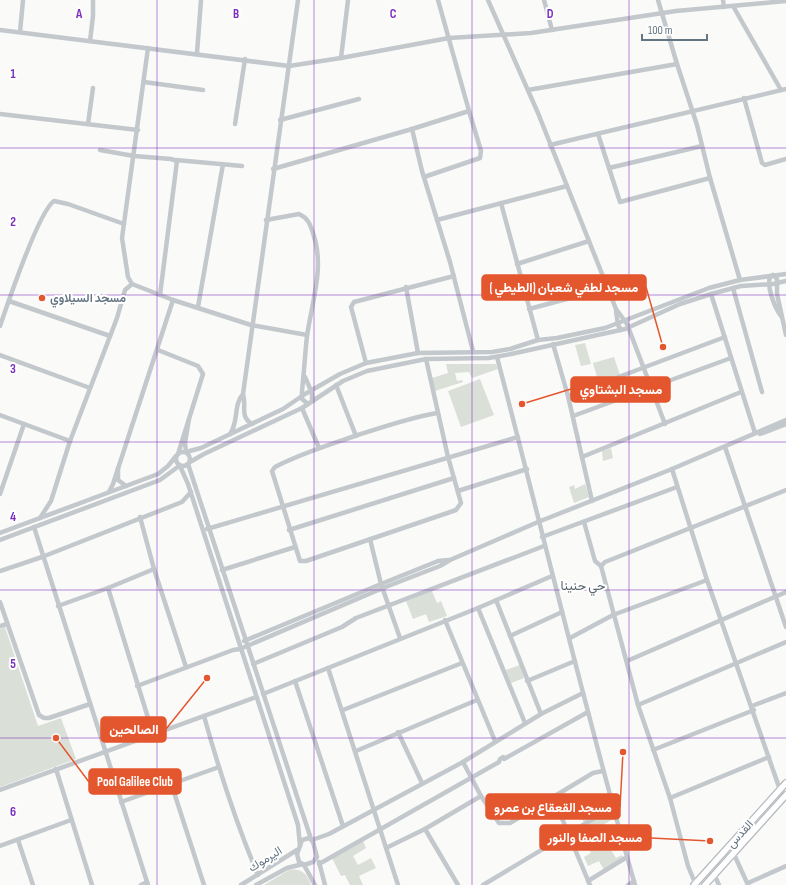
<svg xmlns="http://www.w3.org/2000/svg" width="786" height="885" font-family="'Sofia Sans Condensed',Vazirmatn,sans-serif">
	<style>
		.green { fill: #dadfd7 }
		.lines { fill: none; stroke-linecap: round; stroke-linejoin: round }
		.major-casing { stroke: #b5babe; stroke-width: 8 }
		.minor { stroke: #c3c8cc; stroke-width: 4.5 }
		.major { stroke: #fff; stroke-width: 5.5 }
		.grid { fill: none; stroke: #7b2cbf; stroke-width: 1; stroke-opacity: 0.55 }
		.poi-dot { fill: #e4572e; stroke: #fff; stroke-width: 1.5 }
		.labels { text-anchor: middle; stroke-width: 4; stroke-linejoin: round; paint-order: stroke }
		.poi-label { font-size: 12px; font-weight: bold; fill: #657683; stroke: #fff; text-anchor: start }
		.street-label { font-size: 12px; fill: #657683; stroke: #fff }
		.neighbourhood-label { font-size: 13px; fill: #57646e; stroke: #fff }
		.grid-label { font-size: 13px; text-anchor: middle; font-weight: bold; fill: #7b2cbf; stroke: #fff; stroke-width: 4; stroke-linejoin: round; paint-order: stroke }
		.leader { fill: none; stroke: #e4572e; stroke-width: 1.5 }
		.callout-dot { fill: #e4572e; stroke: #fff; stroke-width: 1.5 }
		.callout { fill: #e4572e; stroke: #e4572e; stroke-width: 1.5 }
		.callout-label { font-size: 13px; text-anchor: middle; font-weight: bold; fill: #fff }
	</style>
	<rect width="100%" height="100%" fill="#fafaf8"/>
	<g class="green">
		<path d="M585,343L591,364L581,366L575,345Z"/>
		<path d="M614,357L620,375L598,381L593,363Z"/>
		<path d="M446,364H496L498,369L472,378L469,372L455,373L457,381L462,380L463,382L435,391L432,378L448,373Z"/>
		<path d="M480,379L494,415L461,427L448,391Z"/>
		<path d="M611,448L613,458L603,461L602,451Z"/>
		<path d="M585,484L589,497L574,503L569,487L574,485L575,489Z"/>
		<path d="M432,591L437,603L441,601L447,616L429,622L426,614L413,619L406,601Z"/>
		<path d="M5,627L38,726L61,718L76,759L0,787V629Z"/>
		<path d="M520,665L524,678L511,683L506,670Z"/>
		<path d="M592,804L595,816L584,823L579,812Z"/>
		<path d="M610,810L613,819L594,830L598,838L615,829L620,845L611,850L616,858L622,855L623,858L604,870L599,861L588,866L584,857L591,853L586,845L580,847L579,845L584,842L582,839L587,836L583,826Z"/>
		<path d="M363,841L366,848L353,856L358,865L371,858L376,868L359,876L363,885H350L345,875L341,876L332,858Z"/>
		<path d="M289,870C301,868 307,874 311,885H264Z"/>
	</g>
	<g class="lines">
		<defs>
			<g id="major">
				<path d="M694,885L786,783"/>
				<path d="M705,885L786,795"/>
			</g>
		</defs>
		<use href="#major" class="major-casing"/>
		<g class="minor">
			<path d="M438,0L469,111L412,129L422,171L450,262L473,351"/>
			<path d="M488,0L538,113L616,309L627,324L665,424"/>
			<path d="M544,0L552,30"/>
			<path d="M658,0L677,64L697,125L710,178L740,280"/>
			<path d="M723,0L724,7"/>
			<path d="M733,6L781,90"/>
			<path d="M0,30L289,66L341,58L449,38L531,33L676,11L786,1"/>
			<path d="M20,32L23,0"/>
			<path d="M90,41L93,16V0"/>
			<path d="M148,48L122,238L128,277L132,284L173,300L251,325L307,335"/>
			<path d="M197,53L201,0"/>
			<path d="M341,58L348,0"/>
			<path d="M144,82L203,90"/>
			<path d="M528,90L677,64"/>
			<path d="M744,98L762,163L765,165L786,159"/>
			<path d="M0,114L138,130"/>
			<path d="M280,120L359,99"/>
			<path d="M88,124L93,88"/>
			<path d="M235,124L245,59"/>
			<path d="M598,134L620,202L710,178"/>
			<path d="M550,145L786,89"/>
			<path d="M100,150L134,156L171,159L177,161L160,295"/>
			<path d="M176,160L242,166"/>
			<path d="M609,168L702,146"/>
			<path d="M273,169L412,129"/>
			<path d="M424,177L480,158L481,151L469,111"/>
			<path d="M501,203L538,340"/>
			<path d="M266,220L299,214C308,218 310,224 313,233C325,267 312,301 307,336C305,354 304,373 302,391V399L308,404"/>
			<path d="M437,220L567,186"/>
			<path d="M517,264L589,241"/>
			<path d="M773,275L777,279V294L786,335"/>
			<path d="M771,276C765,284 775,308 781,316"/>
			<path d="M406,287L418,353"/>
			<path d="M733,288L762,392"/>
			<path d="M711,294L755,433"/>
			<path d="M9,301L110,336"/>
			<path d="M198,307L223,164"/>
			<path d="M529,309L608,288"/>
			<path d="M616,311L618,325L621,330"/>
			<path d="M0,326C8,303 38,212 54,201L68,204L124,224"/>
			<path d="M553,344L568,396L592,501"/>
			<path d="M158,350L198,366L203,374L178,454"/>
			<path d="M0,355L90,388"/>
			<path d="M497,357C543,533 585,710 635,885"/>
			<path d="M426,359L448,457L461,503L456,510L306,561H300L272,471L275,467C300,454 326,446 352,437C380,428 408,418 437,413"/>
			<path d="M366,363L351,307L354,302L454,276"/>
			<path d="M305,377L312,393V401"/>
			<path d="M336,385L356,436"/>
			<path d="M568,396L725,337"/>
			<path d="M302,408L319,448"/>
			<path d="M0,415L70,441"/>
			<path d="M573,416L731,358"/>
			<path d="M252,424C239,416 247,406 243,394L298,0"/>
			<path d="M230,434C239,422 233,405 243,394"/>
			<path d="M760,434L786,424"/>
			<path d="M725,447L786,627"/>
			<circle cx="183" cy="459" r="7"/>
			<path d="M186,452L201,448L283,409L305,394L340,374L366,363L418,353L492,352L510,349L538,340L557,338L605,328L709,288L740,280L786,274"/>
			<path d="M186,452L185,443L189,419"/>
			<path d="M582,457L741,392"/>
			<path d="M190,462L204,454L302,408L343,381L367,371L426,359L489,358L511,354L625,329L680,304L711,294L741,286L773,284L786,281"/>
			<path d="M188,464L311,839"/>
			<path d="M180,466L188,484L298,825L300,846"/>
			<path d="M118,468V480L126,486"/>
			<path d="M672,469L707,580L780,790"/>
			<path d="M458,491L527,469"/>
			<path d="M109,492L113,484L173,300"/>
			<path d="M0,494L24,424"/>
			<path d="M140,517L154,569L186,667"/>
			<path d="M40,518L51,501L70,441L117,318L125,290L132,284"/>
			<path d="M584,522L595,561L601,566L638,705L670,798L688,866L695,883"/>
			<path d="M34,527L148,885"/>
			<path d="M207,529L518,437"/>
			<path d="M289,530L454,478"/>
			<path d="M0,533L158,474L168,466L176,456"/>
			<path d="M542,537L677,487"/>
			<path d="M370,539L381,584L400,638"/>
			<path d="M0,540L160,480L179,466"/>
			<path d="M601,566L605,562L786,490"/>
			<path d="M222,570L295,547"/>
			<path d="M0,571L42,557L182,502L191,492"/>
			<path d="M108,588L153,734"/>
			<path d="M496,600L541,714"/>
			<path d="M0,602L39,715L44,718H49L90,704"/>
			<path d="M58,606L108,588L154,569"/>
			<path d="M478,608L525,723"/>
			<path d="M445,620L495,741"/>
			<path d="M0,626L7,624"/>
			<path d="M510,636L562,612"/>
			<path d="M570,638L613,615L707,580"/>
			<path d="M244,641L381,584L438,561L449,560"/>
			<path d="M627,661L786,592"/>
			<path d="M253,664L342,627L356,618L544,546"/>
			<path d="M328,668L398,885"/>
			<path d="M295,681L343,826"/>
			<path d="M527,681L575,661"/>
			<path d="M137,686L233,650L240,649L383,588L440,566L450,560L538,522L672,469L786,420"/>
			<path d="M263,694L478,608L552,576"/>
			<path d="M638,705L786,642"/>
			<path d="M752,706L786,693"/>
			<path d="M343,710L462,663"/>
			<path d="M204,716C219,770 236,823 258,875"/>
			<path d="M398,732L422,783"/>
			<path d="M653,750L754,710"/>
			<path d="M356,751L477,700"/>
			<path d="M463,762L481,796L499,823H510L593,773L603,771"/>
			<path d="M56,769L92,885"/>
			<path d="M171,783L204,885"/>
			<path d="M0,790L256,697"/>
			<path d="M553,797L590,885"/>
			<path d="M670,798L769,757"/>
			<path d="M121,802L219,767"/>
			<path d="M425,829L458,885"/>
			<path d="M309,838L313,842L317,857L313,862L304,865L299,862L297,854L302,840Z"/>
			<path d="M18,840L33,885"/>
			<path d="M312,840L329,834L463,762L541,714L583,693"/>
			<path d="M0,846L71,820"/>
			<path d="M386,848L425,829L481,796"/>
			<path d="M733,852L748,885"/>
			<path d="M319,862L325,885"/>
			<path d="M319,864L499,762L500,759L503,757L504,759L588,712"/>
			<path d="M304,865L315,885"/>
			<path d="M714,874L719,885"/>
			<path d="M588,881L627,857"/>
			<path d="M748,883L786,866"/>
			<path d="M141,885L147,882"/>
			<path d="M241,885L297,850"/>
			<path d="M256,885L287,868L303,864"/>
			<path d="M483,885L613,807"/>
			<path d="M628,885L634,881"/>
		</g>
		<use href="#major" class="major"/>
	</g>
	<path class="grid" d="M157,0V885M314,0V885M472,0V885M629,0V885M0,148H786M0,295H786M0,442H786M0,590H786M0,738H786"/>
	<circle class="poi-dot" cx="42" cy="298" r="4"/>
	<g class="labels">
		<g class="poi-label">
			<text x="50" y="302">مسجد السيلاوي</text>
		</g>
		<g class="street-label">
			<text transform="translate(740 834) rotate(-48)" y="4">القدس</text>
			<text transform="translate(265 859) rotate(-32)" y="4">اليرموك</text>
		</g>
		<g class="neighbourhood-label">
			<text x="583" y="590">حي حنينا</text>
		</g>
	</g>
	<g class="grid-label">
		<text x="79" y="18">A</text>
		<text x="236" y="18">B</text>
		<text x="393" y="18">C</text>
		<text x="550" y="18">D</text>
		<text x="13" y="78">1</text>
		<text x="13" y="226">2</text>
		<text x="13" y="373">3</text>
		<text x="13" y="521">4</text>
		<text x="13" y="668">5</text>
		<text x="13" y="816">6</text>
	</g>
	<path class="leader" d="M663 347L646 287M522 404L571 389M207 678L166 729M56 738L89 782M623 752L620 807M710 841L651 838"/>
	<g class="callout-dot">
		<circle cx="663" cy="347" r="4"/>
		<circle cx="522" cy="404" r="4"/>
		<circle cx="207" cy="678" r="4"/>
		<circle cx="56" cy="738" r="4"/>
		<circle cx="623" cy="752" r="4"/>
		<circle cx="710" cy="841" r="4"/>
	</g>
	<g class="callout">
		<rect x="482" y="275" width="164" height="25" rx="4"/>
		<rect x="571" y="377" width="99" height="25" rx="4"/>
		<rect x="101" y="717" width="65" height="25" rx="4"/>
		<rect x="89" y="769" width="92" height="25" rx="4"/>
		<rect x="486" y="794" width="134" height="25" rx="4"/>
		<rect x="540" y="825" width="111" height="25" rx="4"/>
	</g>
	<g class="callout-label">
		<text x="564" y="292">مسجد لطفي شعبان (الطيطي )</text>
		<text x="621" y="394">مسجد البشتاوي</text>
		<text x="134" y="734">الصالحين</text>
		<text x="135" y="786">Pool Galilee Club</text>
		<text x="553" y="812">مسجد القعقاع بن عمرو</text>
		<text x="595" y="842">مسجد الصفا والنور</text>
	</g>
	<path d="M642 34v6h65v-6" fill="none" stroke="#657683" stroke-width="2"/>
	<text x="648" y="34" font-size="12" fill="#657683" stroke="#ffffff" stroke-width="3" paint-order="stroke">100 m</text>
</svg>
